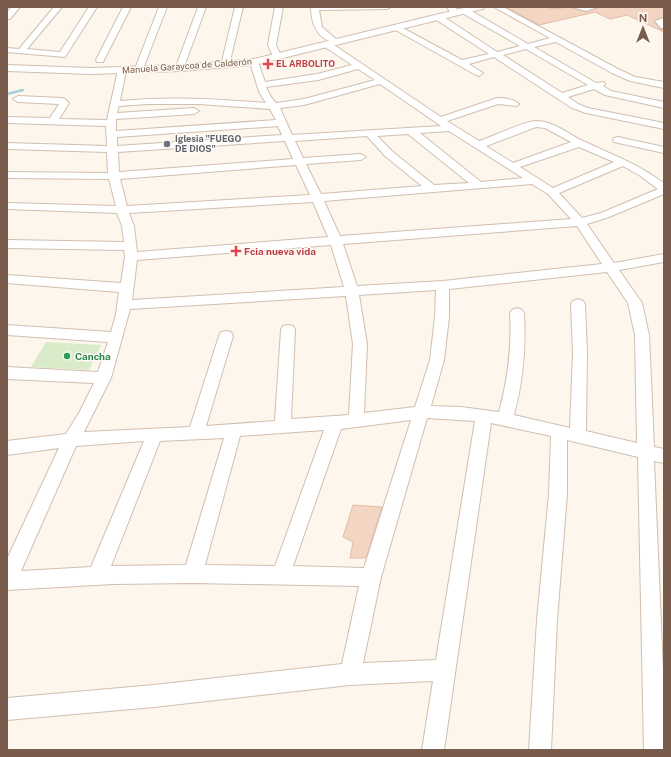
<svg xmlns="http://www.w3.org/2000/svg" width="671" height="757" font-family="'Public Sans',sans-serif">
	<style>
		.green { fill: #d8ecc9 }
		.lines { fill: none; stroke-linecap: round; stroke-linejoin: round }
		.stream-far1 { stroke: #a5d3da; stroke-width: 2 }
		.stream { stroke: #a5d3da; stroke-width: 2.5 }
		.building { fill: #f3d5c3; stroke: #e6bba3 }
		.minor-casing { stroke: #d1beb0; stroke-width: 2 }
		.tertiary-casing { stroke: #d1beb0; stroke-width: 2 }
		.minor { fill: #fff; fill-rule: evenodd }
		.tertiary { fill: #fff; fill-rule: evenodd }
		.health-dot { fill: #e0444e; stroke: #fffaf3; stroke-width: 1.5 }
		.worship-dot { fill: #6b7280; stroke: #fffaf3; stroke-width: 1.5 }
		.leisure-dot { fill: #2e9e5b; stroke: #fffaf3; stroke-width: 1.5 }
		.labels { text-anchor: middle; stroke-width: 3; stroke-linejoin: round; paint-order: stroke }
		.far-health-label { font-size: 9px; font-weight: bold; fill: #be3a42; stroke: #fffaf3; text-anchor: start }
		.far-street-label { font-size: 9px; fill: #7a5c4d; stroke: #fffaf3 }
		.far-worship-label { font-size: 9px; font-weight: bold; fill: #5b616d; stroke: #fffaf3; text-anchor: start }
		.health-label { font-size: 10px; font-weight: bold; fill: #be3a42; stroke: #fffaf3; text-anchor: start }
		.leisure-label { font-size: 10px; font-weight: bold; fill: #27864d; stroke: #fffaf3; text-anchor: start }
	</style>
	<rect width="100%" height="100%" fill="#fdf6ec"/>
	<path class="green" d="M46,342L101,345L89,370L31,367Z"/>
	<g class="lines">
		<path class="stream-far1" d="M19,91L23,90"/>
		<path class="stream" d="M7,94L23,90"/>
	</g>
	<g class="building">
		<path d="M506,7H547L551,9L571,7L586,12L599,7H664V17L654,21L660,29L664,30V32L627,15L610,19L595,12L539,25Z"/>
		<path d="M353,505L382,507L366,558H350L353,542L343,537Z"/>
	</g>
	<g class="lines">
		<defs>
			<g id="minor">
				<path d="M12,7H20L10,19H7V12Z"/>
				<path d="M54,7H62L27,49L60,52L89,7H97L65,57L7,52V48L19,49Z"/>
				<path d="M123,7H131L104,60L103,62H97L96,60Z"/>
				<path d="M159,7H167L144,66L143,68H137L136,66Z"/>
				<path d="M198,7H206L185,64L184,66H178L177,64Z"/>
				<path d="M235,7H243L230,61L226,64L222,61Z"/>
				<path d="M275,7H283L276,45L280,54L276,56H273L268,45Z"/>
				<path d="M311,7H391L387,9L319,10L322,27L337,40L333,42C316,38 311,22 311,7Z"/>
				<path d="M447,7H455L457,10L456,12H450Z"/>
				<path d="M494,7H503L618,69L635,77L664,82V88L630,81L612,73L556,42L534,47L596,83L604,82L605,84L603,86L611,91L664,102V108L605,95L594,89L568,97L578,104L588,108L664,123V129L586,113L572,108L494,57L469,64L483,73L479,76L476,75L392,28L396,26H399L462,60L489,54L435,19V15H441L497,52L520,46L462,13V9H468L528,44L550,38ZM526,49L588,85L562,93L503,55Z"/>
				<path d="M572,7H598L586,11Z"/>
				<path d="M664,18V28H661L655,21Z"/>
				<path d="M325,43H331L441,117L497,98C504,98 514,99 519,104L517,106L498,104L447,121L479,141C491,137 525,121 536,121C554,121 568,134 583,141C613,155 636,163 664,183V194L609,217L587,224L614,263L664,254V262L619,270L642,303L649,335L654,447L664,449V463L654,461L664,694V750H644L638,457L567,440V494L557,620L551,750H529L537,620L549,494L551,436L491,423L444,750H422L433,681L350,685L154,707L7,720V698L154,685L342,664L359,586L193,583L113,584L7,590V559L59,448L7,455V441L66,434L79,413L94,383L7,379V367L98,372L108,342L7,335V325L111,332L116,314L119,292L7,283V275L121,283L125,256L124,250L7,248V240L124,242L122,226L117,213L7,209V203L116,206L109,179L7,178V172L108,173L107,152L7,149V143L107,146L106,126L7,123V117L50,118L59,104L18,102L13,99L18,96L62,98L65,99L69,103L59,119L107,120L118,70L122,67L126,70L120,101C169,96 217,99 266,103L259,92L250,62L251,60L254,59L258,62L265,82L317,74L352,65L325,47ZM358,69L375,80L304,99L276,103L271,97L266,87L318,80ZM380,84L441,126L292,135L280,108L304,105ZM148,104H199L270,109L276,120L116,131V119L194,114L199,111L194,108L117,113L119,106ZM278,126L282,135L117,146V137ZM536,127L545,128L571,142L513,163L486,146ZM449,131L523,178L481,182L420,133ZM408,134L469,183L434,185L393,152L377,136ZM367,136L385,156L422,186L321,194L306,164L361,160L366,157L361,154L303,158L295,141ZM285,141L293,159L119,172L118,152ZM579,147L614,162L553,188L520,167ZM296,165L310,195L127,206L120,179ZM623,166L639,175L658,189L601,213L582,218L559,193ZM532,184L548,194L571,219L340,236L324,201ZM313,202L328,237L137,252L134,226L129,213ZM577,226L602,264L443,281L357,286L343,244ZM331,245L344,287L132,300L137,260ZM607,272L628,303L635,335L637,443L586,431L587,353L585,304L583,301L578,299L573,301L571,304L573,353L570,428L514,415C523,381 526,348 524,313L522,310L517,308L512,310L510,313C512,347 508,379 499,412L461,407L431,406L444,360L449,317V289ZM436,290L435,317L430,360L415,407L364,413L367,344L359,295ZM346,296L353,344L349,415L291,419L295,330L293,326L288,325L283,326L281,330L275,421L206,426L233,336L231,332L226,331L221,332L219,336L190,427L84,432L111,378L130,309ZM427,418L475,421L436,660L363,663L381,577ZM411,420L364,568L293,566L341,429ZM324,430L275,566L205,565L240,436ZM224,438L186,565L111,566L160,441ZM144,441L91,567L21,571L76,446Z"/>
				<path d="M618,137L664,147V153L614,142L613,140L614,138Z"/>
			</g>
			<path id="tertiary" d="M468,7H485L483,9L254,65L180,71L91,74L7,71V65L91,68L180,65L254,59Z"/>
		</defs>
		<use href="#minor" class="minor-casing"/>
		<use href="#tertiary" class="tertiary-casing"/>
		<use href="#minor" class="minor"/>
		<use href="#tertiary" class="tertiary"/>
	</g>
	<g class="health-dot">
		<path d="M266 58h4v4h4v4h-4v4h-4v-4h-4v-4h4z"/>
		<path d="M234 245h4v4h4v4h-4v4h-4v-4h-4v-4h4z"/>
	</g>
	<circle class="worship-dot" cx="167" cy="144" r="4"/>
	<circle class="leisure-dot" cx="67" cy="356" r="4"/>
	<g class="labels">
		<g class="far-health-label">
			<text x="276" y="67">EL ARBOLITO</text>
		</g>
		<g class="far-street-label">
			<text transform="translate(187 66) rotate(-4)" y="3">Manuela Garaycoa de Calderón</text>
		</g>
		<g class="far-worship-label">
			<text x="175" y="142">Iglesia "FUEGO<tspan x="175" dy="10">DE DIOS"</tspan></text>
		</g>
		<g class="health-label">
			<text x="244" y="255">Fcia nueva vida</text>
		</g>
		<g class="leisure-label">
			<text x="75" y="360">Cancha</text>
		</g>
	</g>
	<rect width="671" height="757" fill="none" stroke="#7a5c4d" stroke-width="16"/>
	<g transform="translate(643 28)" stroke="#fffaf3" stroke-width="3" paint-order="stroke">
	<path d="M0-3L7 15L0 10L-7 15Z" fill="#7a5c4d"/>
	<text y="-6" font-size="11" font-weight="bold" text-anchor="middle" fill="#7a5c4d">N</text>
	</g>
</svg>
